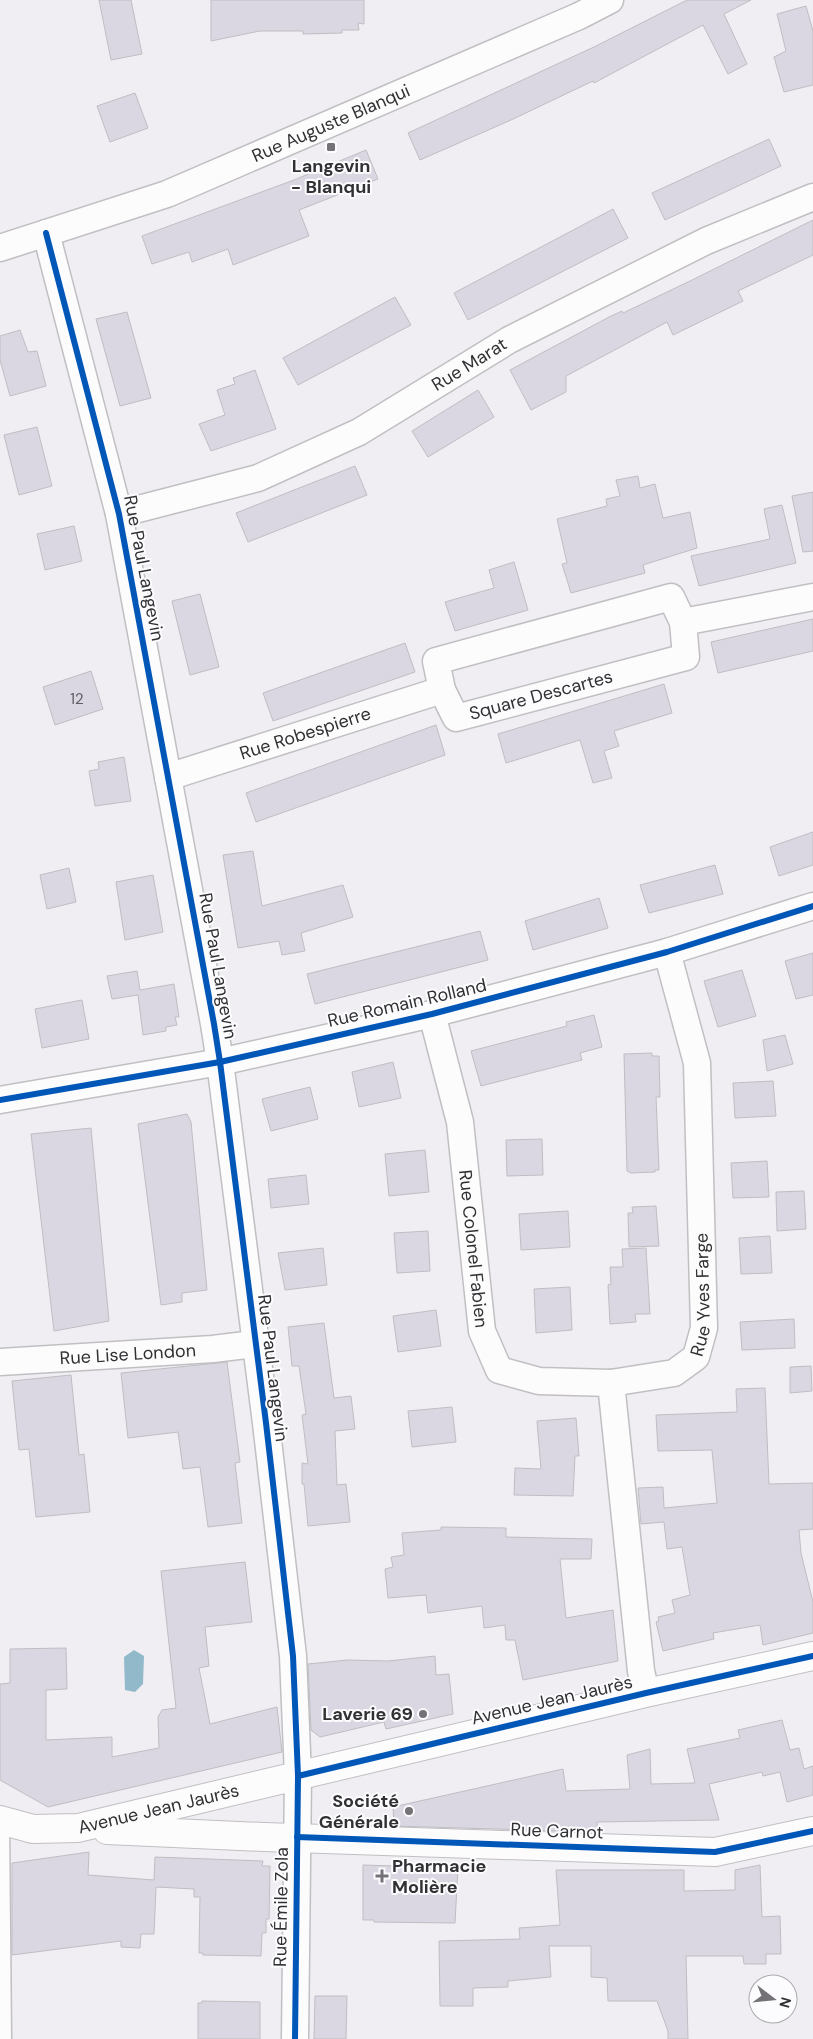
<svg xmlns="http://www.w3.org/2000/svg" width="813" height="2039" font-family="'DM Sans',sans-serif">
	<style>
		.water { fill: #91b9ca }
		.building { fill: #dad7e2; stroke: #bfbec2 }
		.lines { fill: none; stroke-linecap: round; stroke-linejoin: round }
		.service-casing { stroke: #c0bfc2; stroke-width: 15 }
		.minor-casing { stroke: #c0bfc2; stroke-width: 29 }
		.secondary-casing { stroke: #c0bfc2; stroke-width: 30 }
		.service { stroke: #fdfcfd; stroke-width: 12 }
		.minor { stroke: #fdfcfd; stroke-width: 26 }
		.secondary { stroke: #fdfcfd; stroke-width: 28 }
		.cycleway-casing { stroke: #fcfbfe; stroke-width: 9 }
		.cycleway { stroke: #0057b8; stroke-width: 6 }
		.poi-dot { fill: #747276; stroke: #fcfbfe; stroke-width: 2 }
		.labels { text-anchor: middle; stroke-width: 4; stroke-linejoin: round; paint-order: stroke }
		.number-label { font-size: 15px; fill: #5d5c60 }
		.street-label { font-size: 18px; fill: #313033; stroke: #fcfbfe }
		.poi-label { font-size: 18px; font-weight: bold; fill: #313033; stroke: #fcfbfe; text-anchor: end }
	</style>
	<rect width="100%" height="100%" fill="#f0eef3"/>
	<path class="water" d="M134,1650L144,1656L143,1684L135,1692L125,1690L124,1657Z"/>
	<g class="building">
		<path d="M99,0H131L142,54L111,60Z"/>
		<path d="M211,0H364V24L358,23L359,30H342V33L303,34V31H260L211,41Z"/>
		<path d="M687,0H751L724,14L747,64L728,74L703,25L594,83L593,81L511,120L420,160L408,133L594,47Z"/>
		<path d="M806,6L813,31V85L784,92L774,57L786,51L777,14Z"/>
		<path d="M135,93L148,128L110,142L97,106Z"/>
		<path d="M769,139L781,166L665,220L652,193Z"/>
		<path d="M366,150L378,179L299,210L309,236L233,265L228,249L192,262L189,252L152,264L142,236L294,180Z"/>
		<path d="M613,209L628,238L468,320L454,293Z"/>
		<path d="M813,220V255L738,291L743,301L673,335L667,322L566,376V392L531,410L510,370L611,316L622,311L623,313L690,281Z"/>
		<path d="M395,297L411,325L298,385L283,358Z"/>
		<path d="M127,312L151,398L120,406L96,319Z"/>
		<path d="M20,330L28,352L37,351L46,386L10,396L0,360V336Z"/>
		<path d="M255,370L276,429L211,451L199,424L225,415L217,390L235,384L233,378Z"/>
		<path d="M478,390L494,417L428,457L412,431Z"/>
		<path d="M37,427L52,486L19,495L4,435Z"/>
		<path d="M355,466L367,495L248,542L236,513Z"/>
		<path d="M638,476L640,488L655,484L663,518L690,512L697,548L643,565L645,573L571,593L562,564L567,563L557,519L607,506L606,499L620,496L616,480Z"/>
		<path d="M813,492V551L803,552L792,496Z"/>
		<path d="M782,505L796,563L699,586L691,556L770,539L764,509Z"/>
		<path d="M74,526L82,561L45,570L37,534Z"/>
		<path d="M514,562L528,610L455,631L445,602L494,588L489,570Z"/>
		<path d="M200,594L219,667L190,675L172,601Z"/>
		<path d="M813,619V651L718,673L711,642Z"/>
		<path d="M405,643L415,672L273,721L263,693Z"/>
		<path d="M91,671L103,709L55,725L43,687Z"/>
		<path d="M664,684L672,713L614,731L619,746L604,751L612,778L593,783L580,740L506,763L498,734Z"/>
		<path d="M436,725L445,755L256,822L246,793Z"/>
		<path d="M124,757L131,801L95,806L89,771L99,769L98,762Z"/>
		<path d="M813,832V865L779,876L770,847Z"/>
		<path d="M253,851L262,906L343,885L353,917L301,933L305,951L282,955L279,941L238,948L223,855Z"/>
		<path d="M715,865L723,894L649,913L640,885Z"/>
		<path d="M69,868L76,902L47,909L40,875Z"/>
		<path d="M153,875L163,932L125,940L116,882Z"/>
		<path d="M599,898L608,928L533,950L525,921Z"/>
		<path d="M480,931L488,960L315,1004L307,974Z"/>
		<path d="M813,953V995L796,999L785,961Z"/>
		<path d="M742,970L756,1016L718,1027L704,981Z"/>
		<path d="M137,971L140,990L174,984L179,1017H175L177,1025L166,1027V1031L143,1035L138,995L112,999L107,976Z"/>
		<path d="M82,1000L89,1039L42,1048L35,1009Z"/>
		<path d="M594,1015L602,1047L580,1053L582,1060L481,1086L471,1051L567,1026L566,1022Z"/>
		<path d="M785,1035L793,1064L767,1071L763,1040Z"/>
		<path d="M652,1053V1056H659L660,1097H656L659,1170H655V1172L631,1173L627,1171L624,1054Z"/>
		<path d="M393,1062L401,1098L359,1107L352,1072Z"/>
		<path d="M773,1081L776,1116L735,1118L733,1083Z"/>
		<path d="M310,1087L318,1119L271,1131L262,1099Z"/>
		<path d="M187,1114L191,1122L207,1290L182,1293V1302L161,1305L138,1124Z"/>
		<path d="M91,1128L109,1321L54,1331L31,1134Z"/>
		<path d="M542,1139L543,1175L507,1176L506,1140Z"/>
		<path d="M425,1150L429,1192L389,1196L385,1154Z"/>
		<path d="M767,1161L769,1197L733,1198L731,1163Z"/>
		<path d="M306,1175L309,1204L271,1208L268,1179Z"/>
		<path d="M804,1191L806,1229L777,1231L776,1192Z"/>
		<path d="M656,1206L659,1246L629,1247L628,1213H633L632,1207Z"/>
		<path d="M568,1211L570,1247L521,1250L519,1214Z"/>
		<path d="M428,1231L430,1271L397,1273L394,1233Z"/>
		<path d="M770,1236L772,1273L741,1274L739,1238Z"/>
		<path d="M323,1248L327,1285L285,1290L278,1253Z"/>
		<path d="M646,1248L650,1314H635L636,1322L610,1324L608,1285L611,1284L610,1267H623L622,1249Z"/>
		<path d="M570,1287L572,1330L536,1333L534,1289Z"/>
		<path d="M436,1310L441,1346L398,1352L393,1316Z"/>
		<path d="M794,1319L795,1348L742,1350L740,1322Z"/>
		<path d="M324,1323L334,1398L351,1396L355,1429L335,1431L337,1485L346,1484L350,1522L308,1526L304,1484H302V1463L308,1464L302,1415L306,1414L299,1366H292L288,1327Z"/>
		<path d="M227,1362L240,1462L235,1463L242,1523L208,1527L200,1467L183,1469L178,1432L128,1438L121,1373Z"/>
		<path d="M811,1366L812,1391L790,1393V1367Z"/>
		<path d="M71,1375L79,1455L84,1454L90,1512L36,1517L29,1449L19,1450L12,1381Z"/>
		<path d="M765,1388L769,1484L813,1483V1529L799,1530L801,1553L813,1602V1633L763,1645L760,1625L713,1633L714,1639L663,1651L656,1622L659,1621L658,1617L675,1613L672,1600L690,1595L682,1547L667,1549L664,1522L641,1524L638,1488L663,1487L664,1508L717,1503L712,1450L658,1451L656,1415L737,1412L736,1389Z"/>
		<path d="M452,1407L456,1442L412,1447L408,1411Z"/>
		<path d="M576,1418L579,1456H575L573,1496L514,1495L515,1468L541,1469L537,1421Z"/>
		<path d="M441,1527L506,1528V1537L592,1539L591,1559H560L566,1618L613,1610L618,1661L523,1680L515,1640H506L505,1625L484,1628L482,1606L428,1613L426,1595L388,1598L385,1569L393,1567L391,1557L404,1555L402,1533L441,1530Z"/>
		<path d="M245,1562L252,1622L205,1627L209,1666L199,1668L210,1724L277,1707L282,1752L48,1807L0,1780V1684L10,1683V1649L66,1648L67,1689L46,1690V1740L112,1737V1757L159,1748L158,1717L162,1710L176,1708L161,1571Z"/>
		<path d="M435,1656L436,1675L449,1674L453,1714L386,1729L384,1722L320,1737L311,1730L308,1664L348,1660L388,1661Z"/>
		<path d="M782,1720L790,1750L799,1748L804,1769L813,1766V1795L787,1802L780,1772L763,1776L762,1772L709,1784L719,1820L597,1822L598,1832L394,1826L393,1807L563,1769L566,1791L630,1789L627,1755L650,1749L651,1784L695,1783L687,1749L740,1738L738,1730Z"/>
		<path d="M89,1852L88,1875L154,1880L155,1857L263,1861L262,1866H270L269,1919H266V1933H262L261,1956L203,1955V1953H199L200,1897H194V1889L156,1887L154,1934H141L140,1948L121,1947V1941L12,1955V1863Z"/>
		<path d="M363,1865L458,1868L455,1923L374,1922V1920H363Z"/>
		<path d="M760,1865L762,1917L780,1916L781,1954H766V1964H744L743,1956H686L688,2039H668V2031L657,2001H608L607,1978L591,1977V1946H549L551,1977L508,1981V1987L473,1988V2006H440L439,1941L520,1939L519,1928L560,1925L556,1870H684V1891L735,1890V1870Z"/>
		<path d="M315,1996H347L346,2039H314Z"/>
		<path d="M202,2001L260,2002V2039H198V2003H202Z"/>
	</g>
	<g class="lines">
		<defs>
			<path id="service" d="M3,1822L5,2039"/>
			<g id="minor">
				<path d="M46,233L119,514L214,1024L220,1062L266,1423L293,1656L298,1776L295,2039"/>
				<path id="s1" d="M0,248L167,194L579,16L610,0"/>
				<path id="s2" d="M119,514L258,478L359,432L509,340L706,241L813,197"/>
				<path d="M671,597L683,622L686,657L456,718L442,690L436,661Z"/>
				<path d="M683,622L813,597"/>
				<path id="s3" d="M168,777L442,690"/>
				<path id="s4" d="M432,1014L460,1122L482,1331L499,1370L539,1381L611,1383L674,1373L696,1357L704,1328L697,1063L667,952"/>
				<path d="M0,1100L220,1062L432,1014L667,952L813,906"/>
				<path id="s5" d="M0,1362L213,1349L254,1344"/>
				<path d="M611,1383L641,1671L646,1693"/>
			</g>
			<g id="secondary">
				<path id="s6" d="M0,1820L33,1829L78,1828L646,1693L813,1656"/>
				<path d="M107,1830L264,1837L715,1852L813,1831"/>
			</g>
		</defs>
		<use href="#service" class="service-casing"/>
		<use href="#minor" class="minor-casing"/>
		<use href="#secondary" class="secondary-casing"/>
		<use href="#service" class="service"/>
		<use href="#minor" class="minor"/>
		<use href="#secondary" class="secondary"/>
		<defs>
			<g id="cycleway">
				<path d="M46,233L119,514L214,1024L220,1062L266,1423L293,1656L298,1776L295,2039"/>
				<path d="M0,1100L220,1062L432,1014L667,952L813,906"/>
				<path d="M298,1776L646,1693L813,1656"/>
				<path d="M297,1837L715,1852L813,1831"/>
			</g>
		</defs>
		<use href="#cycleway" class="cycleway-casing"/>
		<use href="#cycleway" class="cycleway"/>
	</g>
	<g class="poi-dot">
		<rect x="326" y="142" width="10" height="10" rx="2.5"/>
		<circle cx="423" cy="1714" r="5"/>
		<circle cx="409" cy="1811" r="5"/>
		<path d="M379.5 1868.5h5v5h5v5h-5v5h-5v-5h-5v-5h5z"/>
	</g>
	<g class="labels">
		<g class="number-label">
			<text x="77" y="704">12</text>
		</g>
		<g class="street-label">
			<text dy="6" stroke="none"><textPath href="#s1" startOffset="354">Rue Auguste Blanqui</textPath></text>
			<text dy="6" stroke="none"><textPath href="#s2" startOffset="384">Rue Marat</textPath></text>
			<text transform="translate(144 568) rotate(79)" y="6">Rue Paul Langevin</text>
			<text transform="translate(541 695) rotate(-15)" y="6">Square Descartes</text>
			<text dy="6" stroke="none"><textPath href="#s3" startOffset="144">Rue Robespierre</textPath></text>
			<text transform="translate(218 966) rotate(80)" y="6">Rue Paul Langevin</text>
			<text transform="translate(407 1003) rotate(-13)" y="6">Rue Romain Rolland</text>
			<text dy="6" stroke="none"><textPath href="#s4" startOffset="239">Rue Colonel Fabien</textPath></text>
			<text dy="6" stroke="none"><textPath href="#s4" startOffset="632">Rue Yves Farge</textPath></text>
			<text dy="6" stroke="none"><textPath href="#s5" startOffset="128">Rue Lise London</textPath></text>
			<text transform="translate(273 1368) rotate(83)" y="6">Rue Paul Langevin</text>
			<text transform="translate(552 1700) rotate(-13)" y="6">Avenue Jean Jaurès</text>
			<text dy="6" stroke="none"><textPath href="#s6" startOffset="162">Avenue Jean Jaurès</textPath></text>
			<text transform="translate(557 1831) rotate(2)" y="6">Rue Carnot</text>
			<text transform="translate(281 1907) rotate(-89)" y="6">Rue Émile Zola</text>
		</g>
		<g class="poi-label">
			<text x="331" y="172" text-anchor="middle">Langevin<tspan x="331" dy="21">- Blanqui</tspan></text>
			<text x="413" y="1720">Laverie 69</text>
			<text x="399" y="1807">Société<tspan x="399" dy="21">Générale</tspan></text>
			<text x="392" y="1872" text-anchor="start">Pharmacie<tspan x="392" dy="21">Molière</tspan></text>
		</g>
	</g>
	<g transform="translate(773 1999) rotate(106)"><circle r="24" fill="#fcfbfe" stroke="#abaaad"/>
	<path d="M0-4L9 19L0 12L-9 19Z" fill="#747276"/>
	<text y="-8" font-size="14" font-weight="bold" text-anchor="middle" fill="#313033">N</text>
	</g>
</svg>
